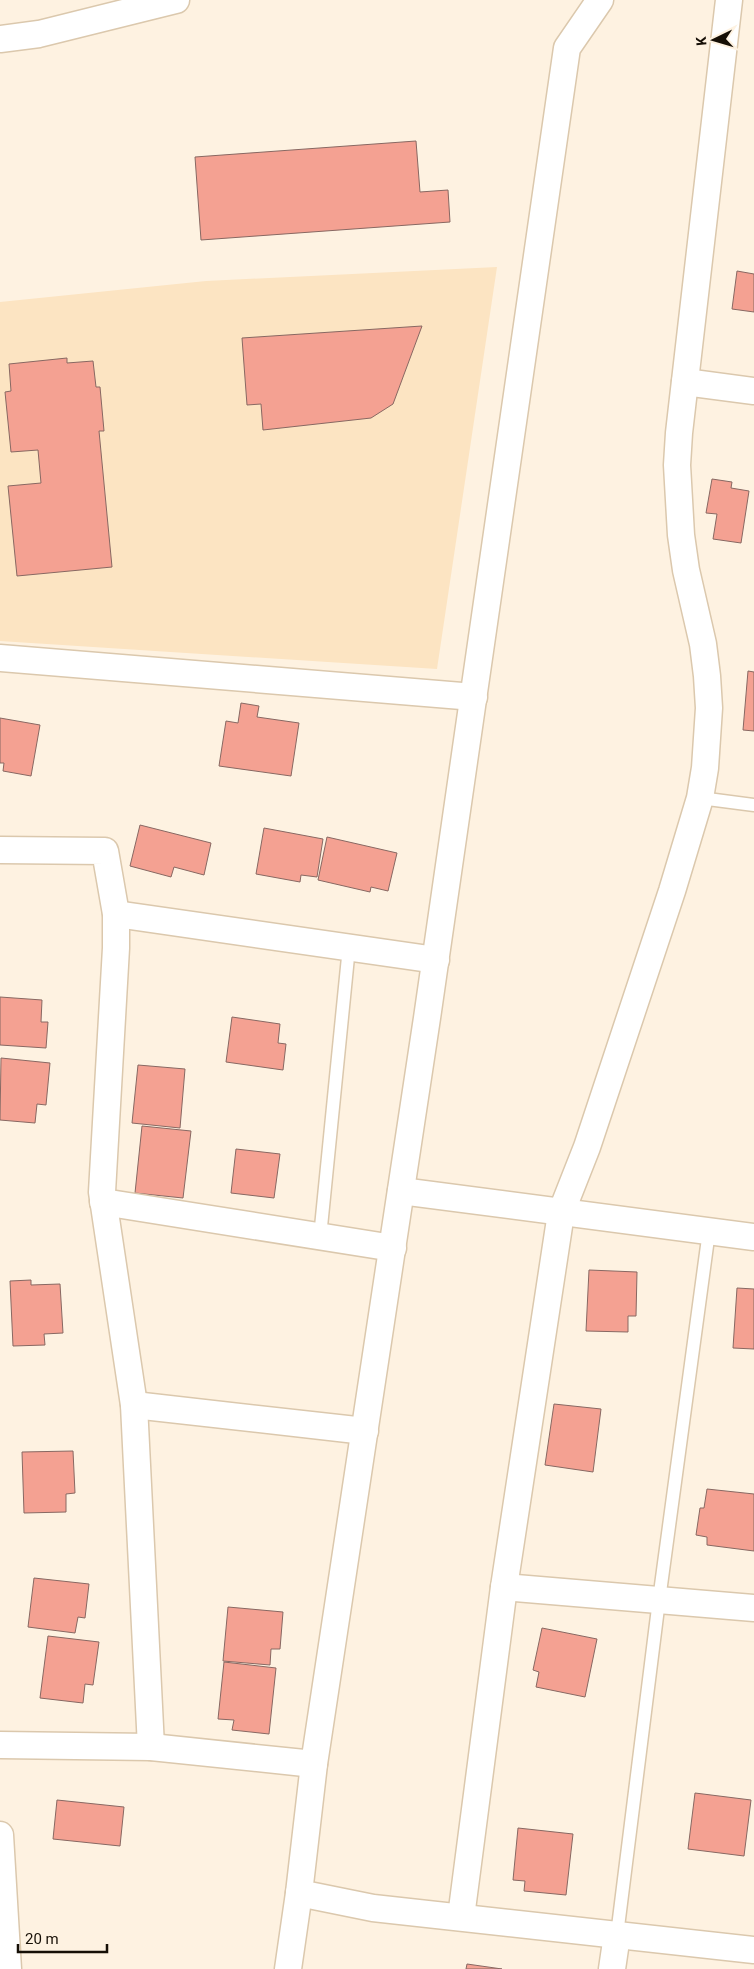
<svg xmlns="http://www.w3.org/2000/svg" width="754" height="1969" font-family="Roboto,sans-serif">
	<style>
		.built { fill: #fce4c2 }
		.building { fill: #f4a192; stroke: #886862 }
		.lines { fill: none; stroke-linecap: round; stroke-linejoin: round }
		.service-casing { stroke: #dbc8ad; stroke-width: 15 }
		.minor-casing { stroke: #dbc8ad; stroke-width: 29 }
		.service { stroke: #fff; stroke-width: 12 }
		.minor { stroke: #fff; stroke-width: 26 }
	</style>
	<rect width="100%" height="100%" fill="#fef2e1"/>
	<path class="built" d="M497,267L437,669L0,641V302L206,281Z"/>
	<g class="building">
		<path d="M416,141L420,192L448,190L450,222L201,240L195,157Z"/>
		<path d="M737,271L754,274V312L732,309Z"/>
		<path d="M422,326L393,404L371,418L263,430L261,404L247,405L242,338Z"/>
		<path d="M67,358V363L93,361L96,387H100L104,431H99L112,567L17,576L8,486L41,483L38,450L11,452L5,392L11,391L9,364Z"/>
		<path d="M712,479L732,482L731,488L749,491L741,543L713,539L717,514L706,513Z"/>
		<path d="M748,671L754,672V731L743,730Z"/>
		<path d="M241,703L259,706L257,717L299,723L291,776L219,766L226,721L238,723Z"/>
		<path d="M0,718L40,725L31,776L3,771L4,763H0Z"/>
		<path d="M140,825L211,843L204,875L174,867L171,877L130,866Z"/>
		<path d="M264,828L323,839L317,877L301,875L300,882L256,874Z"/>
		<path d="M327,837L397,853L388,891L371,887L370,892L318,880Z"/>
		<path d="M0,997L42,1000L41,1022H48L46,1048L0,1045Z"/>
		<path d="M232,1017L280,1024L278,1043L286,1044L283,1070L226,1062Z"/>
		<path d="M1,1058L50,1063L46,1105L37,1104L35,1123L0,1120Z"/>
		<path d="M138,1065L185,1069L180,1128L132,1123Z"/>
		<path d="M142,1126L191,1131L183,1198L135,1193Z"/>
		<path d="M236,1149L280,1154L274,1198L231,1193Z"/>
		<path d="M589,1270L637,1272L636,1316H628V1332L586,1331Z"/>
		<path d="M31,1280V1285L60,1284L63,1333L44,1334L45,1345L13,1346L10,1281Z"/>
		<path d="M737,1288L754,1289V1349L733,1348Z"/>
		<path d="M554,1404L601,1409L593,1472L545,1465Z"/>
		<path d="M73,1451L75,1493L66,1494V1512L24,1513L22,1452Z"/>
		<path d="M707,1489L754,1494V1551L707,1545V1537L696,1535L700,1508H704Z"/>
		<path d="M34,1578L89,1584L85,1618L78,1617L75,1633L28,1627Z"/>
		<path d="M228,1607L283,1612L280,1649H271L270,1665L223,1661Z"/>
		<path d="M542,1628L597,1639L585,1697L536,1687L539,1672L533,1670Z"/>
		<path d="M48,1636L99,1642L93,1685L85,1684L83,1703L40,1698Z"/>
		<path d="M224,1662L276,1668L269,1734L232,1730L234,1720L218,1719Z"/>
		<path d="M695,1793L751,1800L744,1856L688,1849Z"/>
		<path d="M57,1800L124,1807L120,1846L53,1839Z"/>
		<path d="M518,1828L573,1834L566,1895L524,1891L525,1881L513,1880Z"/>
		<path d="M467,1964L502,1969H466Z"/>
	</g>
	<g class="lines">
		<defs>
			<g id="service">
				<path d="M700,798L754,805"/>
				<path d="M320,1237L349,947"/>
				<path d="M617,1935L659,1600L709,1231"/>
			</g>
			<g id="minor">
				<path d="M600,0L567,48L427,1018L314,1764L299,1893L373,1908L754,1950"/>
				<path d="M0,39L39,34L176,0"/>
				<path d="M685,382L754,391"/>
				<path d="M0,658L474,697"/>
				<path d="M0,850L105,851L116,914V948L102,1192L134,1405L151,1747"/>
				<path d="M116,914L436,960"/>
				<path d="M401,1191L754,1237"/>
				<path d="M103,1202L393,1248"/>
				<path d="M134,1405L365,1431"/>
				<path d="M504,1587L754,1608"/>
				<path d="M0,1745L151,1747L314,1764"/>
				<path d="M0,1835L8,1969"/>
				<path d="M461,1917L504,1587L561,1213L587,1147L672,891L700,798L705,768L709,708L707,676L703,644L686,570L681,535L677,465L679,433L729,0"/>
				<path d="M288,1969L299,1893"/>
				<path d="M612,1969L617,1935"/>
			</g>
		</defs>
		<use href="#service" class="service-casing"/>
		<use href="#minor" class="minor-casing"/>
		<use href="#service" class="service"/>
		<use href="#minor" class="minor"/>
	</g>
	<g transform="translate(714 40) rotate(265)" stroke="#fef2e1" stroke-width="4" paint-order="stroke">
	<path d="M0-4L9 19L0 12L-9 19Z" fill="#160f06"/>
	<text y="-8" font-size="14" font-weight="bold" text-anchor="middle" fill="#160f06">K</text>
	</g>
	<path d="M18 1944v8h89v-8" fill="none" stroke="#160f06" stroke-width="2.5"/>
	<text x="25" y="1944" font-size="15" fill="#160f06" stroke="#fef2e1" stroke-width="4" paint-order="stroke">20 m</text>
</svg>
